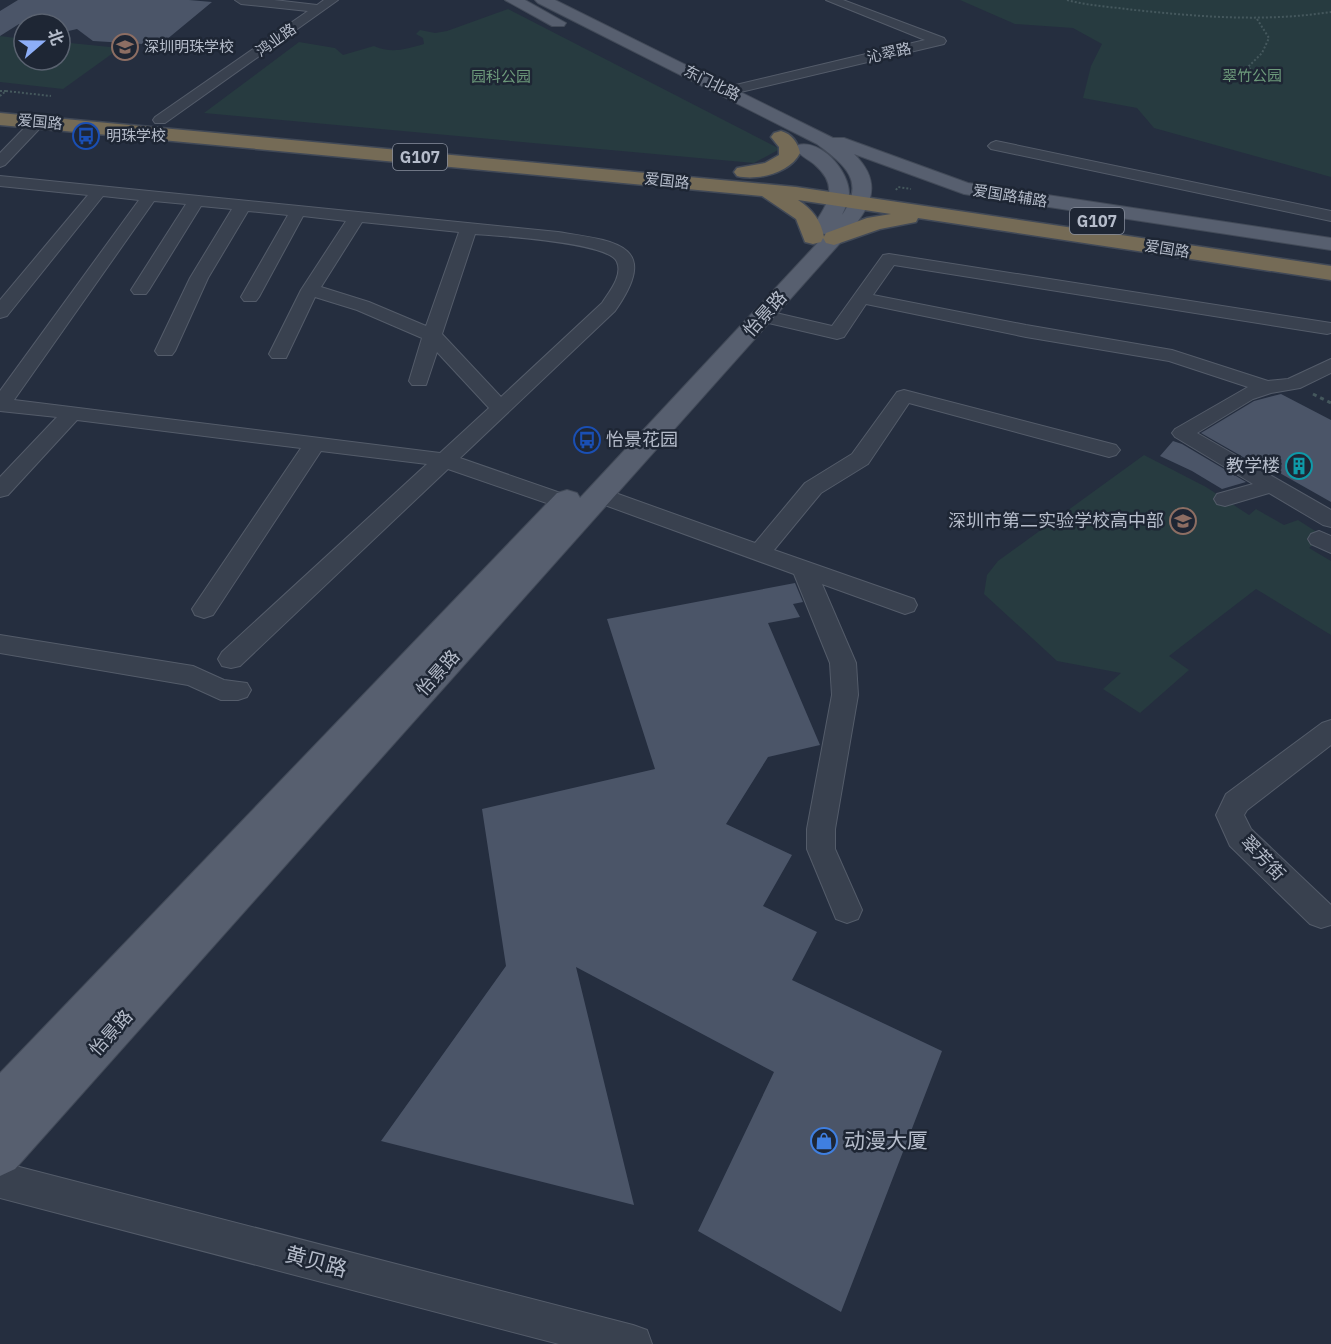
<svg xmlns="http://www.w3.org/2000/svg" width="1331" height="1344" font-family="'IBM Plex Sans','Noto Sans SC',sans-serif">
	<style>
		.green { fill: #273b40 }
		.building { fill: #4b5568 }
		.lines { fill: none; stroke-linecap: round; stroke-linejoin: round }
		.minor-casing { stroke: #545c6a; stroke-width: 2 }
		.major-casing { stroke: #424a58; stroke-width: 2 }
		.highway-casing { stroke: #414957; stroke-width: 3 }
		.path-far1 { stroke: #45585d; stroke-width: 2; stroke-dasharray: 2 2; stroke-linecap: butt }
		.path { stroke: #45585d; stroke-width: 3; stroke-dasharray: 4 4; stroke-linecap: butt }
		.minor { fill: #39414f; fill-rule: evenodd }
		.major { fill: #575f6f; fill-rule: evenodd }
		.highway { fill: #756b56; fill-rule: evenodd }
		.labels { text-anchor: middle; stroke-width: 5; stroke-linejoin: round; paint-order: stroke }
		.far-street-label { font-size: 15px; fill: #b5bcca; stroke: #1e2634 }
		.far-poi-label { font-size: 15px; fill: #b5bcca; stroke: #1e2634; text-anchor: start }
		.far-park-label { font-size: 15px; fill: #6d9a7b; stroke: #1e2634 }
		.shield { fill: #1e2634; stroke: #888f9d; stroke-width: 1.5 }
		.shield-label { font-size: 16px; font-weight: bold; fill: #b5bcca }
		.street-label { font-size: 18px; fill: #b5bcca; stroke: #1e2634 }
		.poi-label { font-size: 18px; fill: #b5bcca; stroke: #1e2634; text-anchor: end }
		.near-poi-label { font-size: 21px; fill: #b5bcca; stroke: #1e2634; text-anchor: start }
		.near-street-label { font-size: 21px; fill: #b5bcca; stroke: #1e2634 }
	</style>
	<rect width="100%" height="100%" fill="#252e3f"/>
	<g class="green">
		<path d="M960,0H1331V177L1154,128L1137,108L1083,98L1091,66L1102,44L1073,28L1015,24Z"/>
		<path d="M508,9L780,149L754,163L204,113L299,42L335,48L343,55L374,46C392,54 406,49 424,44L423,38L416,34L420,30L435,33L447,31Z"/>
		<path d="M0,36L24,39V60H60V42L120,48L63,89L0,82Z"/>
		<path d="M1144,455L1206,487L1249,515L1256,509L1284,525L1298,520L1323,536L1309,548L1331,561V635L1256,589L1169,656L1189,670L1140,713L1103,689L1121,673L1057,661L984,594L987,575L998,561Z"/>
	</g>
	<g class="building">
		<path d="M18,0H189L212,2L160,45L93,41L77,29L60,33V24H19L0,36V11Z"/>
		<path d="M1281,394L1331,420V502L1278,472L1273,474L1201,433L1254,401Z"/>
		<path d="M1173,441L1182,444L1246,482L1222,489L1192,471L1160,456Z"/>
		<path d="M795,583L803,602L793,604L800,617L768,623L820,745L768,757L726,824L792,855L763,906L817,932L792,980L942,1051L841,1312L698,1231L774,1072L576,967L634,1205L381,1141L506,966L482,809L655,769L607,619Z"/>
	</g>
	<g class="lines">
		<defs>
			<g id="minor">
				<path d="M235,0H274L317,5L324,0H338L165,123H155L153,120L155,117L308,11L241,4Z"/>
				<path d="M826,0H843L944,38L946,41L944,44L728,95L723,94L721,91L723,88L925,40Z"/>
				<path d="M38,118L43,119L45,122L43,125L5,165L0,167V153L33,119Z"/>
				<path d="M996,141L1331,211V221L991,149L988,146L991,143Z"/>
				<path d="M0,176L558,232C615,241 662,244 615,311L460,458L572,497L575,502L572,507L564,509L448,469L240,666L231,668L222,666L218,659L222,652L427,464L321,451L213,615L204,618L195,615L192,609L301,448L77,420L8,495L0,497V477L57,417L0,411V391L139,200L103,196L7,316L0,318V300L88,195L0,186ZM154,201L186,204L131,290L134,294H146L149,290L201,206L232,209L190,278L155,351L158,355H172L175,351L208,278L248,211L288,215L241,297L244,301H256L259,297L303,216L346,221L301,290L269,354L272,358H286L315,297L357,310L422,338L409,381L412,385H426L437,352L489,408L440,453L14,400ZM362,222L459,232L426,326L369,302L321,287ZM475,234C498,236 610,242 617,262C623,276 609,292 602,303L501,397L442,334Z"/>
				<path d="M889,254L1331,323V333L1327,334L894,265L873,295L1026,325L1172,350L1268,381L1288,379L1331,359V373L1300,388L1271,393L1253,399L1197,433L1331,510V527L1323,525L1269,493L1225,506L1217,504L1214,499L1217,494L1253,484L1175,437L1172,433L1175,429L1248,387L1169,361L1026,337L866,304L844,337L837,339L756,320L754,316L756,312L763,310L832,326L883,255Z"/>
				<path d="M904,390L1116,445L1120,450L1116,455L1109,457L909,403L868,464L821,493L774,550L914,599L917,605L914,611L905,614L822,584L856,663L858,695L835,829V849L862,910L858,919L847,923L836,919L807,849V829L832,695L830,663L794,574L591,500L588,495L591,490L599,488L607,490L755,543L805,483L852,454L897,392Z"/>
				<path d="M1319,531L1331,536V553L1311,544L1308,539L1311,534Z"/>
				<path d="M0,635L193,666L224,680L247,683L251,690L247,697L238,700H221L188,685L0,653Z"/>
				<path d="M1331,720V745L1247,810L1244,815L1251,829L1331,905V925L1321,928L1310,924L1230,846L1216,815L1226,794L1322,723Z"/>
				<path d="M0,1162L633,1325L647,1330L652,1344H559L0,1198Z"/>
			</g>
			<g id="major">
				<path d="M505,0H525L566,23L564,26H552Z"/>
				<path d="M535,0H555L833,138H844L968,183L1331,238V250L964,194L854,154C888,187 866,213 841,242L15,1169L0,1176V1073L557,493L567,490L577,493L580,498L826,234L814,233L811,229C827,205 841,187 814,164C808,159 800,156 796,149L798,145C821,139 849,171 849,193C849,201 845,208 842,215C866,181 845,165 817,144L538,3Z"/>
			</g>
			<g id="highway">
				<path d="M0,113L796,187L1331,266V280L918,218L916,222L880,229L834,245L826,243L823,238L821,242L813,244L805,242L796,219L762,196L0,125ZM798,200L891,214L867,218L826,233L824,237C821,220 812,209 798,200Z"/>
				<path d="M781,131C792,134 798,143 800,153C790,173 757,181 737,176L734,172L737,168L765,163L779,155V147L771,137L774,133Z"/>
			</g>
		</defs>
		<use href="#minor" class="minor-casing"/>
		<use href="#major" class="major-casing"/>
		<use href="#highway" class="highway-casing"/>
		<g class="path-far1">
			<path d="M1067,0C1089,6 1113,7 1135,10C1201,17 1265,22 1331,12"/>
			<path d="M1257,19L1269,38L1262,53L1248,67L1257,75"/>
			<path d="M0,91H6L0,96"/>
			<path d="M6,91L51,96"/>
			<path d="M896,190L898,187L911,189"/>
		</g>
		<path class="path" d="M1313,394L1331,403"/>
		<use href="#minor" class="minor"/>
		<use href="#major" class="major"/>
		<use href="#highway" class="highway"/>
	</g>
	<defs>
		<symbol id="school-ring" viewBox="-11 -11 22 22"><circle r="9.5" fill="#1e2634" stroke="#8d6e63" stroke-width="1.5"/><path d="M0-5L7-2L0 1L-7-2ZM-4 1L0 2.5L4 1V4Q0 6-4 4Z" fill="#8d6e63"/></symbol>
		<symbol id="bus-ring" viewBox="-11 -11 22 22"><circle r="9.5" fill="#1e2634" stroke="#1a4fb4" stroke-width="1.5"/><path d="M-5-6H5V4H4V6H2V4H-2V6H-4V4H-5ZM-3.5-4V0h7V-4ZM-3.5 1.2v1.5H-2V1.2ZM2 1.2v1.5H3.5V1.2Z" fill="#1a4fb4"/></symbol>
		<symbol id="building-ring" viewBox="-11 -11 22 22"><circle r="9.5" fill="#1e2634" stroke="#0f9aa8" stroke-width="1.5"/><path d="M-4-6H4V6H1V3H-1V6H-4ZM-2.5-4.3h1.7v1.8h-1.7ZM.8-4.3h1.7v1.8H.8ZM-2.5-1h1.7V.8h-1.7ZM.8-1h1.7V.8H.8Z" fill="#0f9aa8"/></symbol>
		<symbol id="shop-ring" viewBox="-11 -11 22 22"><circle r="9.5" fill="#1e2634" stroke="#3f7fe0" stroke-width="1.5"/><path d="M-5-2.5h2.3a2.7 3.5 0 0 1 5.4 0H5L5.5 6h-11ZM-1.5-2.5h3a1.5 2.3 0 0 0-3 0Z" fill="#3f7fe0"/></symbol>
	</defs>
	<g fill-rule="evenodd">
		<use href="#school-ring" x="110" y="32" width="30" height="30"/>
		<use href="#bus-ring" x="71" y="121" width="30" height="30"/>
		<use href="#bus-ring" x="572" y="425" width="30" height="30"/>
		<use href="#building-ring" x="1284" y="451" width="30" height="30"/>
		<use href="#school-ring" x="1168" y="506" width="30" height="30"/>
		<use href="#shop-ring" x="809" y="1126" width="30" height="30"/>
	</g>
	<g class="labels">
		<g class="far-street-label">
			<text transform="translate(276 40) rotate(-35)" y="5">鸿业路</text>
			<text transform="translate(889 53) rotate(-13)" y="5">沁翠路</text>
			<text transform="translate(712 83) rotate(26)" y="5">东门北路</text>
			<text transform="translate(40 122) rotate(5)" y="5">爱国路</text>
			<text transform="translate(667 181) rotate(6)" y="5">爱国路</text>
			<text transform="translate(1010 196) rotate(9)" y="5">爱国路辅路</text>
			<text transform="translate(1167 249) rotate(9)" y="5">爱国路</text>
		</g>
		<g class="far-poi-label">
			<text x="144" y="52">深圳明珠学校</text>
			<text x="106" y="141">明珠学校</text>
		</g>
		<g class="far-park-label">
			<text x="1252" y="81">翠竹公园</text>
			<text x="501" y="82">园科公园</text>
		</g>
		<g class="shield">
			<rect x="393" y="144" width="54" height="26" rx="4.5"/>
			<rect x="1070" y="208" width="54" height="26" rx="4.5"/>
		</g>
		<g class="shield-label">
			<text x="420" y="163">G107</text>
			<text x="1097" y="227">G107</text>
		</g>
		<g class="street-label">
			<text transform="translate(765 314) rotate(-48)" y="6">怡景路</text>
			<text transform="translate(438 673) rotate(-48)" y="6">怡景路</text>
			<text transform="translate(1263 858) rotate(46)" y="6">翠芳街</text>
			<text transform="translate(111 1033) rotate(-48)" y="6">怡景路</text>
		</g>
		<g class="poi-label">
			<text x="606" y="446" text-anchor="start">怡景花园</text>
			<text x="1280" y="472">教学楼</text>
			<text x="1164" y="527">深圳市第二实验学校高中部</text>
		</g>
		<g class="near-poi-label">
			<text x="844" y="1148">动漫大厦</text>
		</g>
		<g class="near-street-label">
			<text transform="translate(316 1262) rotate(15)" y="7">黄贝路</text>
		</g>
	</g>
	<g transform="translate(42 42) rotate(70)"><circle r="28" fill="#1e2634" stroke="#5a6270" stroke-width="1.5"/>
	<path d="M0-4.5L10 22L0 15L-10 22Z" fill="#8daef7"/>
	<text y="-9" font-size="16" font-weight="bold" text-anchor="middle" fill="#b5bcca">北</text>
	</g>
</svg>
